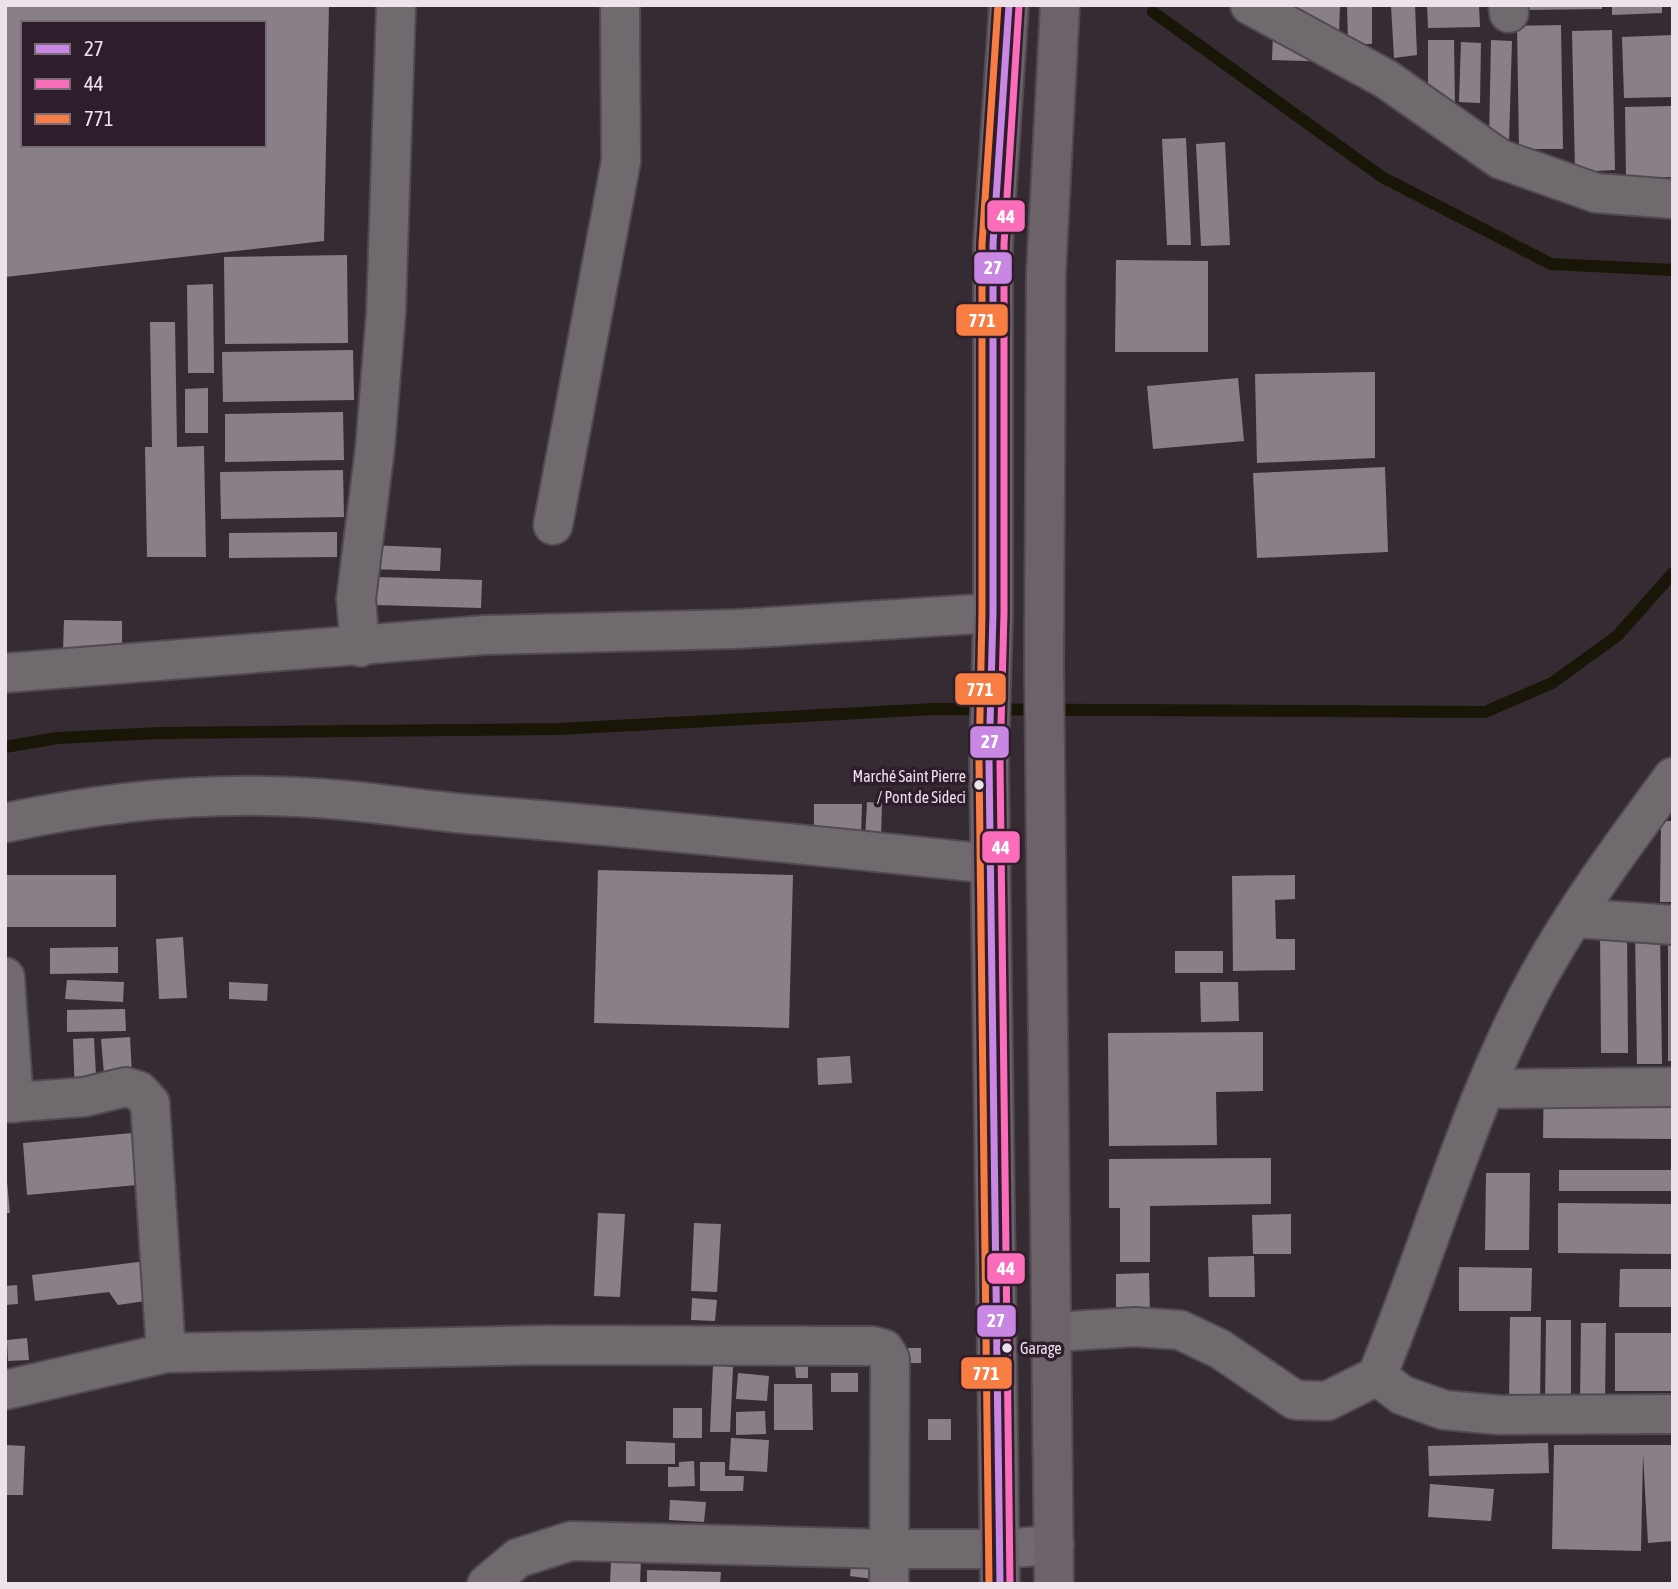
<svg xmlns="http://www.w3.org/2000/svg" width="1678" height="1589" font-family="'Asap Condensed',sans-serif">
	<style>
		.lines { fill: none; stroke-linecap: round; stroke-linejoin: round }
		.stream { stroke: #191607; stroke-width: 12 }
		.building { fill: #888086; fill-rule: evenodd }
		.minor-casing { stroke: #524a51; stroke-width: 42 }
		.major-casing { stroke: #524a51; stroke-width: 42 }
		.minor { stroke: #70696e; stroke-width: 38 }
		.major { stroke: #6c626a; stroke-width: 38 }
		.bus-1-casing { stroke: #2e1e2c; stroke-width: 12 }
		.bus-2-casing { stroke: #2e1e2c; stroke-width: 12 }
		.bus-3-casing { stroke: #2e1e2c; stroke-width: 12 }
		.bus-1 { stroke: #c787e3; stroke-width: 7 }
		.bus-2 { stroke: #fb6dba; stroke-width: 7 }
		.bus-3 { stroke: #f77d43; stroke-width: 7 }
		.bus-dot { fill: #ede2eb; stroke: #2e1e2c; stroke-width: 2.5 }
		.labels { text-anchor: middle; stroke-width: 7; stroke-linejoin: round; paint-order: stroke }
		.bus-label { font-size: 16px; fill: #ede2eb; stroke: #2e1e2c; text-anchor: end }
		.line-badge { stroke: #2e1e2c; stroke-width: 2.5 }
		.badge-label { font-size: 19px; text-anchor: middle; font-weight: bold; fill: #fff }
	</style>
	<rect width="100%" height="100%" fill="#352c33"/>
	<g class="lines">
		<g class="stream">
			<path d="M1153,12L1382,177L1551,264L1673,270"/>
			<path d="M5,747L57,738L159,733L559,729L933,709L1485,712L1552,683L1617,636L1673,573"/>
		</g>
	</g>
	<g class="building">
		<path d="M5,5H329L324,241L5,277ZM23,23H264V145H23Z"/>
		<path d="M1274,5H1340L1338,62L1272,60Z"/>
		<path d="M1347,5H1372V44H1348Z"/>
		<path d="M1391,5H1415L1417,55L1394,58Z"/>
		<path d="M1427,5H1479L1480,27L1428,28Z"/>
		<path d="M1519,5H1602V9L1519,10Z"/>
		<path d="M1612,5H1662V13L1612,15Z"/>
		<path d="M1561,25L1563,149H1519L1517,26Z"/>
		<path d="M1612,30L1615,170L1575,172L1572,31Z"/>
		<path d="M1673,35V97L1624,98L1622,37Z"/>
		<path d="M1428,40H1454L1455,107H1428Z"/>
		<path d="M1491,40L1512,41L1509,142L1489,141Z"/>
		<path d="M1461,42L1481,43L1480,103L1459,102Z"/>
		<path d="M1673,106V177L1626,178L1625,107Z"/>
		<path d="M1186,138L1191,245H1167L1162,139Z"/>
		<path d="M1225,142L1230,245L1201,246L1196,144Z"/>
		<path d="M347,255L348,343L225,344L224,257Z"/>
		<path d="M1116,260L1208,261V352H1115Z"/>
		<path d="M213,284L214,373H188L187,285Z"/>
		<path d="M150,322H175L177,447L204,446L206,557H147L145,447H152Z"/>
		<path d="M353,350L354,400L223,402L222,352Z"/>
		<path d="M1375,372V458L1257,463L1255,374Z"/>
		<path d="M1238,378L1244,441L1153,449L1147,386Z"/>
		<path d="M208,388V433H185V389Z"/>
		<path d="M343,412L344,460L225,462V414Z"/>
		<path d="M1385,467L1388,552L1257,558L1253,473Z"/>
		<path d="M343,470L344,517L221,519L220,472Z"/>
		<path d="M337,532V557L229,558V533Z"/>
		<path d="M368,545L441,548L440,571L367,569Z"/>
		<path d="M376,577L482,580L481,608L375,605Z"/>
		<path d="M64,620L122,621V651H63Z"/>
		<path d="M867,802L882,803L881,839H865Z"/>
		<path d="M814,804H862L861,836H814Z"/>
		<path d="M1661,821H1673V902H1660Z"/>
		<path d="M598,870L793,875L789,1028L594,1023Z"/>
		<rect x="5" y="875" width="111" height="52"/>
		<path d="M1295,875V899L1275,900L1276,939H1295V970L1233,971L1232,876Z"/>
		<path d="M1600,927H1627L1628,1053H1601Z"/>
		<path d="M1635,931H1660L1662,1064H1637Z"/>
		<path d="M183,937L187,998L159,999L156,939Z"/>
		<rect x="1668" y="939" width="5" height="122"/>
		<path d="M118,947V973L50,974V948Z"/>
		<rect x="1175" y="951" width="48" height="22"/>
		<path d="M67,980L124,982L123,1002L65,999Z"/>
		<path d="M229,982L268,984L267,1001L229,999Z"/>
		<path d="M1200,982H1238L1239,1021L1201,1022Z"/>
		<path d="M125,1009L126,1031L67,1032V1010Z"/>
		<path d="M1263,1032V1091L1216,1092L1217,1145L1109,1146L1108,1033Z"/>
		<path d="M130,1037L133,1094L106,1097L101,1039Z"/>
		<path d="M94,1038L97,1095L75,1096L73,1039Z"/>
		<path d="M850,1056L852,1083L818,1085L817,1058Z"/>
		<path d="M1544,1073L1673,1074V1139L1543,1138Z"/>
		<path d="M132,1133L137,1185L27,1195L23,1143Z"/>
		<path d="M1271,1158V1204L1150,1206V1262H1120V1208H1109V1159Z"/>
		<path d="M5,1161L10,1213H5Z"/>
		<rect x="1559" y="1170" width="114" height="21"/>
		<path d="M1486,1173H1530L1529,1250H1485Z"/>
		<path d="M1558,1203L1673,1204V1254L1558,1253Z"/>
		<path d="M598,1213L625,1214L620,1297L594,1296Z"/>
		<path d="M1291,1214V1254H1253L1252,1215Z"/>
		<path d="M694,1223L721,1224L717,1292L691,1291Z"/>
		<path d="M1254,1256L1255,1297H1209L1208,1257Z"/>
		<path d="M147,1261L152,1300L118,1305L109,1292L35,1301L32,1275Z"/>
		<path d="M1459,1267L1532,1268L1531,1311H1459Z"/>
		<path d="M1620,1269H1673V1307H1619Z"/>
		<path d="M1149,1273L1150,1311H1116V1274Z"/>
		<path d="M17,1285L18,1304L5,1305V1286Z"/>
		<path d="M692,1298L717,1300L715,1321L691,1320Z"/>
		<path d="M1510,1317H1541L1540,1406L1509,1405Z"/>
		<path d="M1546,1320H1571V1405H1545Z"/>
		<path d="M1581,1323H1606L1605,1402H1580Z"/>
		<rect x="1615" y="1333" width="58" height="58"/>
		<path d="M27,1338L29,1360L8,1361L7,1340Z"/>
		<rect x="900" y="1348" width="21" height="15"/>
		<path d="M713,1365L733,1367L730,1432H710Z"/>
		<path d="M808,1365V1378H796L795,1366Z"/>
		<path d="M738,1373L769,1376L767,1401L736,1399Z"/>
		<rect x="831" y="1373" width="27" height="19"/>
		<path d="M774,1384H812L813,1430H774Z"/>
		<rect x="673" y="1408" width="29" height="30"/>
		<path d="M765,1411L766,1434L736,1435V1412Z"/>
		<rect x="928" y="1419" width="23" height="21"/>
		<path d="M731,1438L769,1440L767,1472L729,1470Z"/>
		<path d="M626,1441L675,1443V1464H626Z"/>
		<path d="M1548,1443L1549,1473L1429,1476L1428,1446Z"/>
		<path d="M5,1445L25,1446L23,1495H5Z"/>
		<path d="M1554,1445H1673V1541L1648,1543L1643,1454L1641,1551L1552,1549Z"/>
		<path d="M694,1461L695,1486L668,1487V1467H679V1462Z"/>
		<path d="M700,1462H725V1476H744L743,1491H700Z"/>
		<path d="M1430,1484L1494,1489L1491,1521L1428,1517Z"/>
		<path d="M670,1500L706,1502L704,1522L669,1520Z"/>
		<path d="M852,1558L875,1560L873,1579L850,1576Z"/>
		<path d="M611,1560H641L640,1584H610Z"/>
		<path d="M647,1570L721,1572L720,1584H647Z"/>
	</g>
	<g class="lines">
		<defs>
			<g id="minor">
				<path d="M1250,5L1386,79L1500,159L1596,193L1673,199"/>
				<path d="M1508,5L1509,13"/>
				<path d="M553,525L621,161L620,5"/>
				<path d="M360,647L356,599L375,448L386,312L396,5"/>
				<path d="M5,673L485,635L736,629L993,613"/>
				<path d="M5,823C106,801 212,791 316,798C370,801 425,811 479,815C650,829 820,846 991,864"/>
				<path d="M1575,918L1673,925"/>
				<path d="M5,977L14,1103"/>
				<path d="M1486,1089L1673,1087"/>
				<path d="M5,1103L84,1097L126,1087L139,1091L150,1103L166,1353"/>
				<path d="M1053,1332L1135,1327L1180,1330L1220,1349L1295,1400L1327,1401L1377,1376C1431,1245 1469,1104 1537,979C1576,908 1625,842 1673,777"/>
				<path d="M1377,1376L1402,1395L1444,1410L1500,1415L1673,1414"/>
				<path d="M5,1390L166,1353L546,1345L873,1346L884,1349L890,1359L889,1584"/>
				<path d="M487,1584L518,1558L571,1541L888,1549H1000L1054,1545"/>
			</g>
			<g id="major">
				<path d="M1000,1584L989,762L993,613V244L1009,5"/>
				<path d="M1054,1584L1044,666L1046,274L1060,5"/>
			</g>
		</defs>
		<use href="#minor" class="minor-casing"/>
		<use href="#major" class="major-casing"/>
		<use href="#minor" class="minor"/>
		<use href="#major" class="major"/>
		<defs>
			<path id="bus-1" d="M1000,1584L989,762L993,613V244L1009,5"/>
			<path id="bus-2" d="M1010,1584L1000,762L1004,613V244L1019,6"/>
			<path id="bus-3" d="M989,1584L979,762L982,613V244L998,5"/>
		</defs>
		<use href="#bus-1" class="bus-1-casing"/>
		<use href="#bus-2" class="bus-2-casing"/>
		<use href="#bus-3" class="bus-3-casing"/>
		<use href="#bus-1" class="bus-1"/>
		<use href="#bus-2" class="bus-2"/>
		<use href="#bus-3" class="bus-3"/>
	</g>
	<g class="bus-dot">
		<circle cx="979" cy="785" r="6"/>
		<circle cx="1007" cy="1348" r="6"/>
	</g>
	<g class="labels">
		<g class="bus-label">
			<text x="966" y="782">Marché Saint Pierre<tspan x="966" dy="21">/ Pont de Sideci</tspan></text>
			<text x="1020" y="1354" text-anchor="start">Garage</text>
		</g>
	</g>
	<g class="line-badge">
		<rect x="986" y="199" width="40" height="34" rx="7" fill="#fb6dba"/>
		<rect x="973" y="251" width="40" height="34" rx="7" fill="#c787e3"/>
		<rect x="955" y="303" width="54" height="34" rx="7" fill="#f77d43"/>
		<rect x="954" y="672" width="53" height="34" rx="7" fill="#f77d43"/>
		<rect x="969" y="725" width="41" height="34" rx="7" fill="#c787e3"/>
		<rect x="981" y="830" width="40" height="34" rx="7" fill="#fb6dba"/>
		<rect x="986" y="1252" width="40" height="33" rx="7" fill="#fb6dba"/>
		<rect x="976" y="1304" width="41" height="34" rx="7" fill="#c787e3"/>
		<rect x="960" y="1356" width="53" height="34" rx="7" fill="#f77d43"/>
	</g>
	<g class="badge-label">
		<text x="1006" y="223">44</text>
		<text x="993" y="274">27</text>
		<text x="982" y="327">771</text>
		<text x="980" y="696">771</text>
		<text x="990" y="748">27</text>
		<text x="1001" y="854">44</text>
		<text x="1006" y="1275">44</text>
		<text x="996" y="1327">27</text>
		<text x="986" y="1380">771</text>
	</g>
	<rect width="1678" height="1589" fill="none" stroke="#ede2eb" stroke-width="14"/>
	<rect x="21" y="21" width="245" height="126" fill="#2e1e2c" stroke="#7a6c78" stroke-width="2"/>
	<rect x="35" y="44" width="35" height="10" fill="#c787e3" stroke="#7a6c78" stroke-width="2"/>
	<text x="84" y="56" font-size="21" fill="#ede2eb">27</text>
	<rect x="35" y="79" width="35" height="10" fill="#fb6dba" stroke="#7a6c78" stroke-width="2"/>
	<text x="84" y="91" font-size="21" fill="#ede2eb">44</text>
	<rect x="35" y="114" width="35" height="10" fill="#f77d43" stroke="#7a6c78" stroke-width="2"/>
	<text x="84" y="126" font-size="21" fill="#ede2eb">771</text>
</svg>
